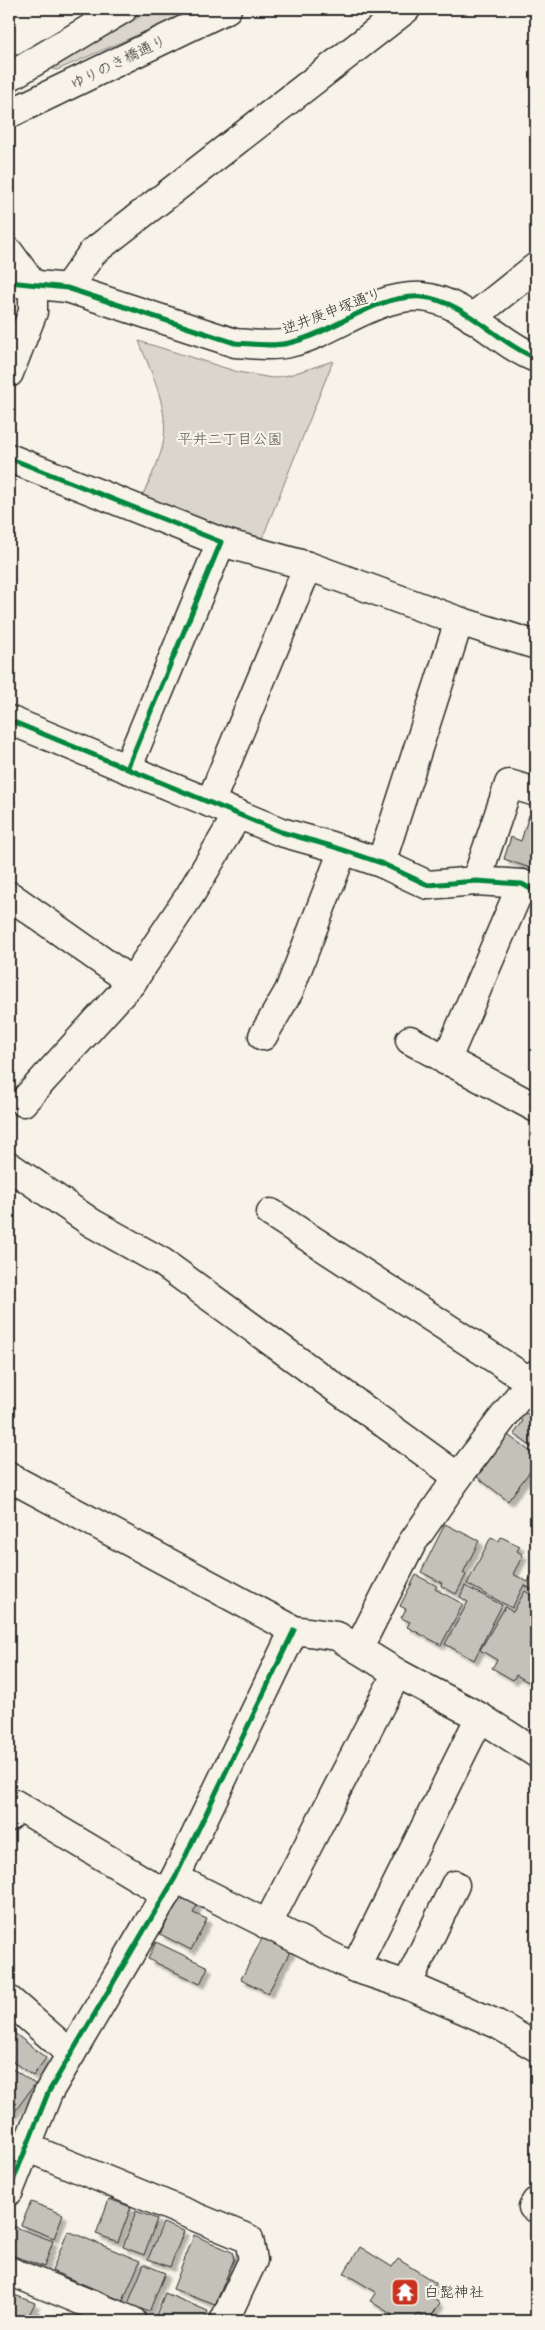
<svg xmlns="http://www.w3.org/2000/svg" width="545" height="2330" font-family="Delius,'Klee One',sans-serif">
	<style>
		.green { fill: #dad6cc; stroke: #82807c }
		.building { fill: #c4c1b9; stroke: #2b2b2b; filter: url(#shadow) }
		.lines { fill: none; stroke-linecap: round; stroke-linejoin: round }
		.minor-casing { stroke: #2b2b2b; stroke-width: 31 }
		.major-casing { stroke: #2b2b2b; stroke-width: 31 }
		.minor { stroke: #f7f3e8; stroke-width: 28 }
		.major { stroke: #f7f3e8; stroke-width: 28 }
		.cycleway-casing { stroke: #f7f3e8; stroke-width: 8 }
		.cycleway { stroke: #00873e; stroke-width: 5 }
		.labels { text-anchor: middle; stroke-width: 4.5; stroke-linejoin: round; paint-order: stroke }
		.street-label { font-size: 15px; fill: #2b2b2b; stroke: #f7f3e8 }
		.park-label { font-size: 15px; fill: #575653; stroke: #f7f3e8 }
		.poi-label { font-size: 15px; fill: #2b2b2b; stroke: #f7f3e8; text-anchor: start }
	</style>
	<defs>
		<filter id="shadow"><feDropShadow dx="4.5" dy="4.5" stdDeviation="1" flood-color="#0004"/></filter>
	</defs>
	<rect width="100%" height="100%" fill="#f7f3e8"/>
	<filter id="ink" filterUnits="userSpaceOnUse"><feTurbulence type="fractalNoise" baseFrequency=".02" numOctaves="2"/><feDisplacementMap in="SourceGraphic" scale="10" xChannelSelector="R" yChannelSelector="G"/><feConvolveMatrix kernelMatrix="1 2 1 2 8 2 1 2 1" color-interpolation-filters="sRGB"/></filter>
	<g filter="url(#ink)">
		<g class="green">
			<path d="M153,9H197L57,70L53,69L55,66Z"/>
			<path d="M139,341L238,372L272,378L289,375L333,361L260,544L141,499C148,483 156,468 161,452C173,414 152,376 139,341Z"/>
		</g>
		<g class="building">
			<path d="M529,815L536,817V870L504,859L511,837L521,841Z"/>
			<path d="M536,1405V1450L514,1434L523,1421L519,1418L524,1412L529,1415Z"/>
			<path d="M508,1435L536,1456V1463L508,1501L477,1477Z"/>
			<path d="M445,1524L479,1541L463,1573L466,1575L456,1594L441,1586L442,1583L421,1572Z"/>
			<path d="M491,1537L499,1541L501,1537L520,1546L517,1551L523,1555L513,1574L528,1582L534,1569L536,1570V1592L524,1585L512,1608L467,1584Z"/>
			<path d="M416,1575L437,1586L435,1589L463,1604L441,1645L407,1627L410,1622L401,1618L406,1609L400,1606Z"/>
			<path d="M465,1586L502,1605L474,1660L445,1644L468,1602L460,1597Z"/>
			<path d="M525,1591L536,1598V1677L534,1676L530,1683L516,1675L513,1680L492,1668L497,1660L480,1650L505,1607L513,1612Z"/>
			<path d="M184,1896L198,1903L193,1913L207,1919L191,1950L160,1934L179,1899L182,1901Z"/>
			<path d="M265,1933L292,1948L268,1993L241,1979Z"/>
			<path d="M156,1942L208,1967L200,1984L148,1959Z"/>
			<path d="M13,2032L46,2058L33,2076L9,2059V2038Z"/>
			<path d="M9,2069H13L35,2084L13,2114L9,2111Z"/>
			<path d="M109,2199L131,2207L118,2242L96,2234Z"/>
			<path d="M31,2202L63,2214L54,2238L21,2225Z"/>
			<path d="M136,2211L157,2219L144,2255L123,2247Z"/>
			<path d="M163,2223L184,2231L170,2267L148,2259Z"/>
			<path d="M13,2226L53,2241L44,2267L9,2254V2237Z"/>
			<path d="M68,2231L140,2261L123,2301L52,2271Z"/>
			<path d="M194,2235L232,2252L234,2259L215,2305L173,2289Z"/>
			<path d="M360,2247L392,2267L398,2259L436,2283L429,2296L440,2303L429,2320L418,2314L413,2321H402L370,2301L376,2292L344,2273Z"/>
			<path d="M144,2264L165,2273L149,2312L128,2304Z"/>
			<path d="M165,2293L208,2311L204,2321H171L156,2315Z"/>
			<path d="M12,2294L35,2303L26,2321H9V2302Z"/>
			<path d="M37,2313L60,2321H33Z"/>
		</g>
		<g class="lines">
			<defs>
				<g id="minor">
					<path d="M9,252L33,285V312L9,373"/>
					<path d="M9,282L67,288L235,343C253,344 272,347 289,343C334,333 374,294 422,297C466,301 497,343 536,358"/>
					<path d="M67,288L93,252L406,9"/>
					<path d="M472,318L536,267"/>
					<path d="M9,458L221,542L308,566L459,621L536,645"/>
					<path d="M9,720L281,832L331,846L381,863L428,885L476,881L522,884L536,892"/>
					<path d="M127,769L221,542"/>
					<path d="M210,803L308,566"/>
					<path d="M381,863L459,621"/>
					<path d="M476,881L509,784L536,792"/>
					<path d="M10,896L132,982"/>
					<path d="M263,1036L289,991L343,850"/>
					<path d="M410,1040L536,1108"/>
					<path d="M446,1061L522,884"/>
					<path d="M23,1102L132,982L190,895L238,814"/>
					<path d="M9,1166L92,1223L162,1262L458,1477"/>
					<path d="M271,1213L529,1381"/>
					<path d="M358,1649L412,1543L458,1477L536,1374"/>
					<path d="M9,1817L15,1804L166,1894"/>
					<path d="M175,1878L355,1968L407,1985L497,2024L536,2047"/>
					<path d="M267,1925L397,1673"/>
					<path d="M355,1968L480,1717"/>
					<path d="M407,1985L455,1885"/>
					<path d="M9,2000L71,2054"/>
					<path d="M26,2147L249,2239L253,2260L224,2321"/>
					<path d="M9,2191L48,2093L175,1878L294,1630"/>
					<path d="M533,2207L536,2202"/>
					<path d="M9,2271L132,2321"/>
				</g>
				<g id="major">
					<path d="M9,77L123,9"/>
					<path d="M9,114L227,9"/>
					<path d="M9,1477L294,1630L337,1636L397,1673L480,1717L536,1753"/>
				</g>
			</defs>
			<use href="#minor" class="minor-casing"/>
			<use href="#major" class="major-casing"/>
			<use href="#minor" class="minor"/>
			<use href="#major" class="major"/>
			<defs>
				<g id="cycleway">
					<path d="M9,282L67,288L235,343C253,344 272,347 289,343C334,333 374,294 422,297C466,301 497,343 536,358"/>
					<path d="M9,458L221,542L127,769"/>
					<path d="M9,720L281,832L331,846L381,863L428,885L476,881L522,884L536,892"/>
					<path d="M9,2191L48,2093L175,1878L294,1630"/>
				</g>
			</defs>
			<use href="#cycleway" class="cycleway-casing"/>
			<use href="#cycleway" class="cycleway"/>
		</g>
	</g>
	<defs>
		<symbol id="temple-square" viewBox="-11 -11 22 22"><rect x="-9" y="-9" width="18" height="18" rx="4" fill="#c8321e" stroke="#f7f3e8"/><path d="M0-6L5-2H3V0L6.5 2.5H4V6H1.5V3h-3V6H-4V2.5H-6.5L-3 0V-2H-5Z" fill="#fff"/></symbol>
	</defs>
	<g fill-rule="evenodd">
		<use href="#temple-square" x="389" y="2276" width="32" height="32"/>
	</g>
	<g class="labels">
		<g class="street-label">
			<text transform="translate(118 62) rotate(-26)" y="5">ゆりのき橋通り</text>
			<text transform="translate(332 311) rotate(-21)" y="5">逆井庚申塚通り</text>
		</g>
		<g class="park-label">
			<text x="230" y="444">平井二丁目公園</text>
		</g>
		<g class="poi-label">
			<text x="424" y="2297">白髭神社</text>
		</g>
	</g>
	<rect width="545" height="2330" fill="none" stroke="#f7f3e8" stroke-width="30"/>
	<rect x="15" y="15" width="515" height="2300" fill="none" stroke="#2b2b2b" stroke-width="2" filter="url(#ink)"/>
</svg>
